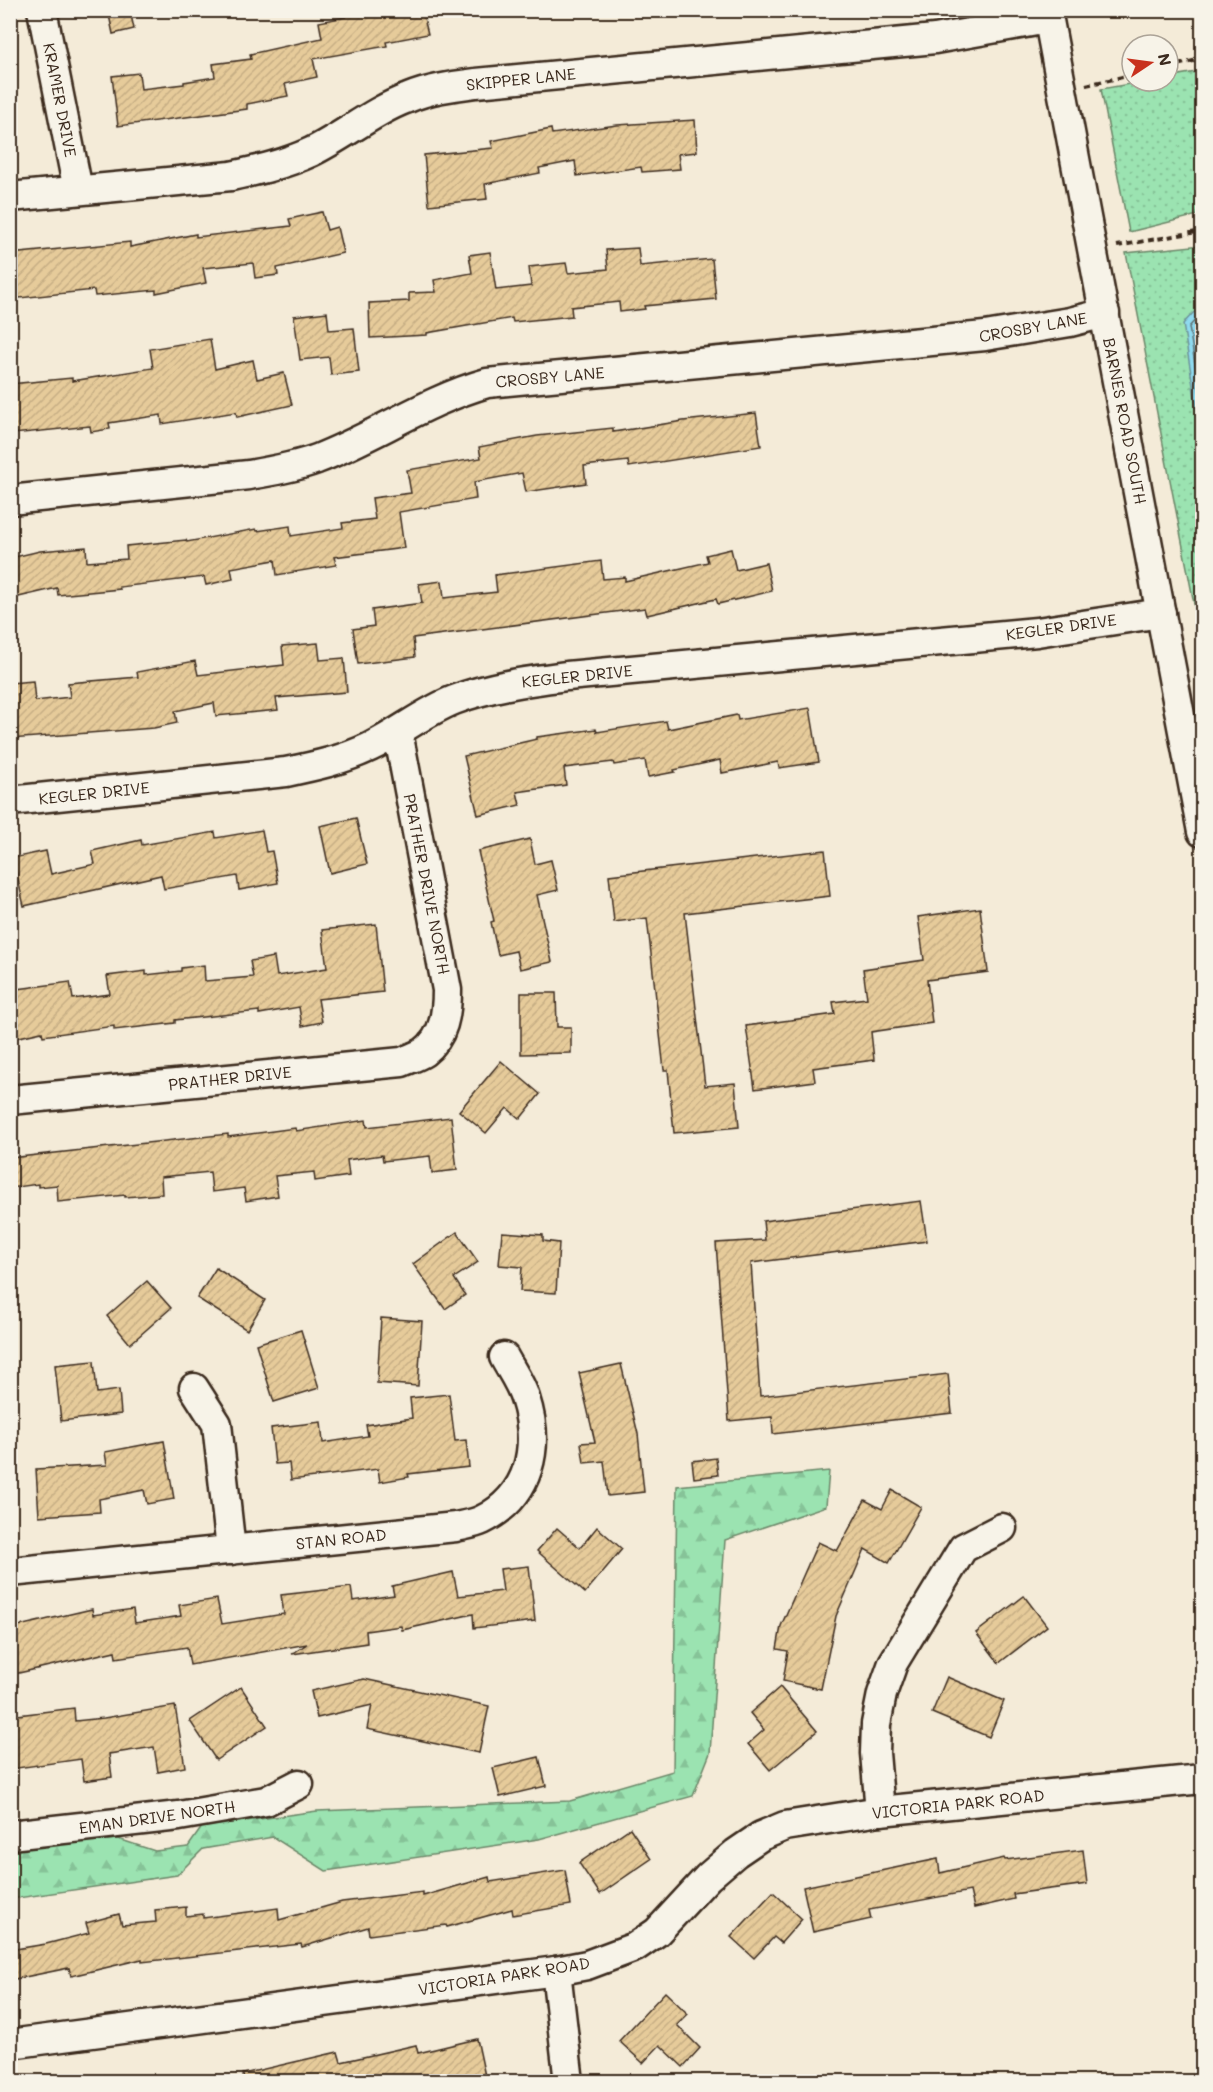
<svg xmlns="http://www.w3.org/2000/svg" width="1213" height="2092" font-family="Mali,sans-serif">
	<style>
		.forest { fill: url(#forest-firs); stroke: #6b8668; stroke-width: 1.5 }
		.park { fill: url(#park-dots); stroke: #6b8668; stroke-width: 1.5 }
		.water { fill: #8fdaef; stroke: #6d949b; stroke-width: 1.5 }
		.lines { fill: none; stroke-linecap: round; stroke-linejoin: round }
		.shore { stroke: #5d7072; stroke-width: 1.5 }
		.building { fill: url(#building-hatch); stroke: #3b2a1e; stroke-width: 1.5 }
		.minor-casing { stroke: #3b2a1e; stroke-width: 33 }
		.path { stroke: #3b2a1e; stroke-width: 4; stroke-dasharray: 6 4.5; stroke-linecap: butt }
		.minor { stroke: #f7f3e8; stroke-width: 28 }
		.labels { text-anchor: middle; stroke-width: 6; stroke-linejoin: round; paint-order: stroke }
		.street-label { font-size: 16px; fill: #3b2a1e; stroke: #f7f3e8 }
	</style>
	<defs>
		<pattern id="forest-firs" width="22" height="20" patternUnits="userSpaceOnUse" patternTransform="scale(1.5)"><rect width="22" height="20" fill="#9be3b1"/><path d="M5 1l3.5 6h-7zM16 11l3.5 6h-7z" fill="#86c398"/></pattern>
		<pattern id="park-dots" width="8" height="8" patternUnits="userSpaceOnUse" patternTransform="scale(1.5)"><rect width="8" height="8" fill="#9be3b1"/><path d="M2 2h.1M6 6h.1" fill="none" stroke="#86c398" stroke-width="1.8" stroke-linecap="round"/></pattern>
		<pattern id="building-hatch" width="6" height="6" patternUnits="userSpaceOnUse" patternTransform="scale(1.5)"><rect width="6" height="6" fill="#e6cb9a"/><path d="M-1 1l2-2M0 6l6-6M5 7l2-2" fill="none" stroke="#c6ae84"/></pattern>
	</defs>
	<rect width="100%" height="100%" fill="#f4ebd8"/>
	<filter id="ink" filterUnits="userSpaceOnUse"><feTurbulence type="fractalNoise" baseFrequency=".0167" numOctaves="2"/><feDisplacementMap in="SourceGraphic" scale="12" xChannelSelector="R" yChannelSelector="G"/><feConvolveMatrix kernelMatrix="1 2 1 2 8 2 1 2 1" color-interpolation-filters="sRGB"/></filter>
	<g filter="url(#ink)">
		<path class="forest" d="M829,1471L826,1506L725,1540L710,1753L693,1796L539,1839L326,1871L273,1837L203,1849L177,1875L11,1899L10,1846L106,1835L155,1851L188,1847L202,1827L317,1811L570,1801L673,1771L677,1486Z"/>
		<g class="park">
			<path d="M1202,71V214L1129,232L1101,89L1146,81H1168V77Z"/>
			<path d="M1202,245V645L1126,253Z"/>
		</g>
		<path class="water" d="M1202,308V441L1183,324L1193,313Z"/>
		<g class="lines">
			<path class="shore" d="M1202,315L1197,318L1189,327L1202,408"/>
		</g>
		<g class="building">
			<path d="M108,10H130L134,29L113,34Z"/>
			<path d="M345,10H422L428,34L386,42L387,46L313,59L317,77L285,84L288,96L247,104V109L118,126L112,76L139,73L141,89L184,84V82L215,77L213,64L251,59L250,54L322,38L319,22L346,17Z"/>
			<path d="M695,120L697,152L678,154L680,169L642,172L641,167L577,176L575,161L539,168L540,173L485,184L487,199L429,205L424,155L493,148L491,141L551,129L552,134L617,125Z"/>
			<path d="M322,212L327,230L337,227L343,253L277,268L278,275L255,278L253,263L203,268L206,283L156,293V290L95,296L94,290L10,299V254L130,242V247L196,234V237L291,226L289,219Z"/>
			<path d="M638,248L640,266L712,259L716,299L644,306L645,309L620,312L619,302L571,307L572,316L513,322L512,318L427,333V335L370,338L369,303L409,301V293L436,292L434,280L472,273L469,255L490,252L496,290L531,286L529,267L566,263L568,273L608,269L606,250Z"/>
			<path d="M327,312L329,330L354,328L359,372L331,375L329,357L300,360L294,316Z"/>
			<path d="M210,339L215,369L253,360L257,379L284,373L292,405L237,417L236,412L162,424L161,415L109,423L110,429L91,432L90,426L13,434L10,384L72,378V381L153,368L150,349Z"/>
			<path d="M756,413L761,446L629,467L628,461L584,466L586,483L526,492L522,473L474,482L476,499L399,512L404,548L334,557L336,565L277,575L275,560L231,568L233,579L206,585L204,577L119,587L120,589L58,595L57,588L10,599V558L40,551L86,547L87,562L127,559L126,546L186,540L187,542L256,529L257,531L290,526L291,536L343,528L342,523L375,519L372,498L411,493L407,470L481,458L479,447L537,436L613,428V432L683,421Z"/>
			<path d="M731,549L736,570L766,563L772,591L718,604L716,599L647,615L645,608L413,638L415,657L358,664L353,629L374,626L372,610L422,603L419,584L442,581L444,598L497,592L495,575L601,561L603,579L625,577V581L708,562L706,555Z"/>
			<path d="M318,643L320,660L344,658L347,692L276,698L278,710L216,716L214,703L175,711L177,723L154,728L10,739V683L33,681L35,701L70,697L68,683L138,677L137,672L195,661L198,675L284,665L282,646Z"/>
			<path d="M810,708L819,762L779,768L778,762L722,773L720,760L674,770L675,772L648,777L645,760L614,765L613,762L564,768L566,785L517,792L520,805L478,815L464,756L537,739V737L596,729L597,732L666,721L668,729L737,715L738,720Z"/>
			<path d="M356,818L367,864L330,873L320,826Z"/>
			<path d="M262,830L266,852L272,851L278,883L239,890L237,876L164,889L161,875L24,906L13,858L46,851L51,874L95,864L92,851L141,840L142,845L215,832L216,838Z"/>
			<path d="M530,839L535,864L551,860L558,890L537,895L552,962L520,969L516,951L498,955L491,922L494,921L478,851Z"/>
			<path d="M825,850L830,896L685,913L705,1086L735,1083L739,1127L674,1133L668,1070H664L647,918L614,922L609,875Z"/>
			<path d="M980,908L988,972L927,980L932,1023L871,1032L874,1060L813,1068L815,1081L755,1089L746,1026L835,1014L833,1002L867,998L863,969L924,960L918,917Z"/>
			<path d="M376,924L383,992L318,999L322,1022L302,1026L299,1007L259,1014V1011L175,1020V1023L114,1030V1026L43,1036L42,1032L10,1039V990L70,982L73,999L110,994L107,976L146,971V975L181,971V968L204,965L205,981L253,977L250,961L274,957L277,976L327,968L322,930Z"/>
			<path d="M521,993H556L557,1027H571V1053L521,1054Z"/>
			<path d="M501,1061L540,1094L520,1119L507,1108L486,1133L459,1111Z"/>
			<path d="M451,1117L457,1170L432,1173L430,1156L383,1161L382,1155L347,1160L349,1176L315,1181L314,1172L275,1176L278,1196L246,1201L244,1188L212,1192L210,1172L161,1177L162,1194L125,1197V1195L58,1202L57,1185L38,1187V1184L10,1188V1158L228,1134V1137L295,1128L296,1131L366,1120L367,1127Z"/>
			<path d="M921,1201L927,1241L751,1263L760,1396L948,1374L952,1413L773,1434L772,1417L729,1421L716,1243L765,1240L763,1221Z"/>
			<path d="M457,1232L478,1262L454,1278L465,1295L445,1309L413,1264Z"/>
			<path d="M502,1232L543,1235V1241L559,1243L556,1293L520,1291L522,1267L499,1265Z"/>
			<path d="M216,1268L265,1300L247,1330L197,1298Z"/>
			<path d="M147,1281L171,1308L130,1344L107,1316Z"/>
			<path d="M381,1318L422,1321L418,1386L377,1383Z"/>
			<path d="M301,1330L319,1388L274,1402L256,1344Z"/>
			<path d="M94,1361L97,1393L119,1390L121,1414L61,1421L55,1365Z"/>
			<path d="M621,1364L638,1434L644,1492L608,1496L604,1461L584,1463L581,1443L595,1442L579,1373Z"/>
			<path d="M449,1394L455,1441L466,1440L469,1467L408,1474L409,1477L380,1482L378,1469L291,1480L289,1463L275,1464L271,1428L321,1422L323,1443L368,1436L366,1425L412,1418L410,1398Z"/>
			<path d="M164,1441L174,1499L147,1504L144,1490L99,1499L100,1512L39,1516L36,1469L107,1465L105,1452Z"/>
			<path d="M716,1458L718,1475L694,1478L692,1461Z"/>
			<path d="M892,1490L921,1507L889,1563L865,1549L836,1616L821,1689L783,1681L788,1651L777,1649L781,1626L818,1542L837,1551L865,1500L882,1509Z"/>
			<path d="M597,1527L622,1549L585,1593L537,1551L557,1528L580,1548Z"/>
			<path d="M529,1566L535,1621L474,1628L473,1614L402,1630L401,1626L366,1631L367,1643L292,1654L307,1644L190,1665L187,1647L116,1658L115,1651L10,1675V1628L92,1609L93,1615L133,1609L135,1623L181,1616L179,1605L217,1599L222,1624L284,1614L281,1595L351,1587L353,1601L394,1595L392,1586L453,1572L458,1596L503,1591L500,1569Z"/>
			<path d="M1024,1596L1047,1626L999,1663L976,1633Z"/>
			<path d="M947,1677L1004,1701L989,1737L932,1713Z"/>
			<path d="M364,1679L489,1706L479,1753L367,1729L372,1705L317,1718L311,1691Z"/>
			<path d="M241,1687L267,1726L216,1760L190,1721Z"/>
			<path d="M780,1687L817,1731L770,1770L748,1744L764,1730L750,1713Z"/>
			<path d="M175,1706L185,1767L158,1772L154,1747L109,1754L112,1777L84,1781L81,1759L10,1769V1716L74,1708L75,1721L104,1718Z"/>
			<path d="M539,1757L546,1786L500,1797L493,1768Z"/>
			<path d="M630,1828L651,1859L600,1894L579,1863Z"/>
			<path d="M1083,1850L1087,1884L1013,1894L1014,1899L974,1908L970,1891L869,1910L871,1919L813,1932L803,1887L938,1859L940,1873L1004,1858L1005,1860Z"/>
			<path d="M565,1870L571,1905L513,1915L512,1909L447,1927L446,1925L369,1935L368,1927L302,1947L301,1944L142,1962V1959L71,1976L69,1968L10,1980V1950L46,1944L89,1933L86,1923L119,1914L122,1925L156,1922L155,1910L186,1907V1916L203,1914V1918L278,1908L279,1920L342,1902L423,1892V1896L489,1877L490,1882Z"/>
			<path d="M773,1892L802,1919L781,1943L774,1937L754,1958L731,1937Z"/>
			<path d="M665,1992L688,2014L677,2025L700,2048L683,2067L660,2045L643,2063L619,2041Z"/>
			<path d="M477,2039L485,2076L460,2082H244L243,2074L338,2052L341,2062L416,2045L418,2053Z"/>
		</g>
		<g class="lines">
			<defs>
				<g id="minor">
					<path d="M42,10L78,190"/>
					<path d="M1047,10L1202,832"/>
					<path d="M10,197L231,176C259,170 285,164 311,152C344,136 373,111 408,98C429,89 453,86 476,83L935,39L1048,19"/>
					<path d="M10,500L249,475C272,471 295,467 317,459C376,436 427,400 487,383L985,336L1070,322L1105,313"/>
					<path d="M10,801L286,772C315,766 343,760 370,747C399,733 424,712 454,700C490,686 529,681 567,676L1037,632L1161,613"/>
					<path d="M10,1100L402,1062C409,1059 418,1056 424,1052C444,1037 447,1013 447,990L398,732"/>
					<path d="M194,1388L217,1424L231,1550"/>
					<path d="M10,1572L456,1527C464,1525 474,1524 482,1520C530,1496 541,1447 525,1398C521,1384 511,1370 504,1357"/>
					<path d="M880,1811L875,1753L876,1724L882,1694L893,1663L963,1548L1002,1528"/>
					<path d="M10,1835L179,1816L266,1801L299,1784"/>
					<path d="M556,1971L569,2082"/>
					<path d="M10,2044L556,1971L587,1965L635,1947L657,1932L708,1877L736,1853L761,1836L785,1826L880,1811L1202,1779"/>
				</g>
			</defs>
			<use href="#minor" class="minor-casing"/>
			<g class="path">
				<path d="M1168,67L1202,59"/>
				<path d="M1086,85L1132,75"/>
				<path d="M1117,246L1202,231"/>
			</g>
			<use href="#minor" class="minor"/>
		</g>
	</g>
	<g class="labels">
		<g class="street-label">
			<text transform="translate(521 79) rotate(-6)" y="6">SKIPPER LANE</text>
			<text transform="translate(60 100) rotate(79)" y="6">KRAMER DRIVE</text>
			<text transform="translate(1033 327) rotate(-10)" y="6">CROSBY LANE</text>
			<text transform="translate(550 377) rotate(-5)" y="6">CROSBY LANE</text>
			<text transform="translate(1125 421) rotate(79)" y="6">BARNES ROAD SOUTH</text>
			<text transform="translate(1061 627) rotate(-8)" y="6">KEGLER DRIVE</text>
			<text transform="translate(577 676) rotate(-6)" y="6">KEGLER DRIVE</text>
			<text transform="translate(94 793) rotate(-6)" y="6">KEGLER DRIVE</text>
			<text transform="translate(427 884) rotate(79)" y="6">PRATHER DRIVE NORTH</text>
			<text transform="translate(230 1078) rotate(-6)" y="6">PRATHER DRIVE</text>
			<text transform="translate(341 1539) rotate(-6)" y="6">STAN ROAD</text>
			<text transform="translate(958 1804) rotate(-6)" y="6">VICTORIA PARK ROAD</text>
			<text transform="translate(157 1817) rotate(-8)" y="6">EMAN DRIVE NORTH</text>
			<text transform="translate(504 1976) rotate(-9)" y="6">VICTORIA PARK ROAD</text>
		</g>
	</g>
	<rect width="1213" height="2092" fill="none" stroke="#f7f3e8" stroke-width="36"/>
	<rect x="18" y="18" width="1177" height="2056" fill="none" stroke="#3b2a1e" stroke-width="2" filter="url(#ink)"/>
	<g transform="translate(1150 63) rotate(77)"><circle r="28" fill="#f7f3e8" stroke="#aca397" stroke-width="1.5"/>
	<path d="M0-4.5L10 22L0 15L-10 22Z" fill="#c8321e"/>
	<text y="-9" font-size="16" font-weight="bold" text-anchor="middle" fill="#3b2a1e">N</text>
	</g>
</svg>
